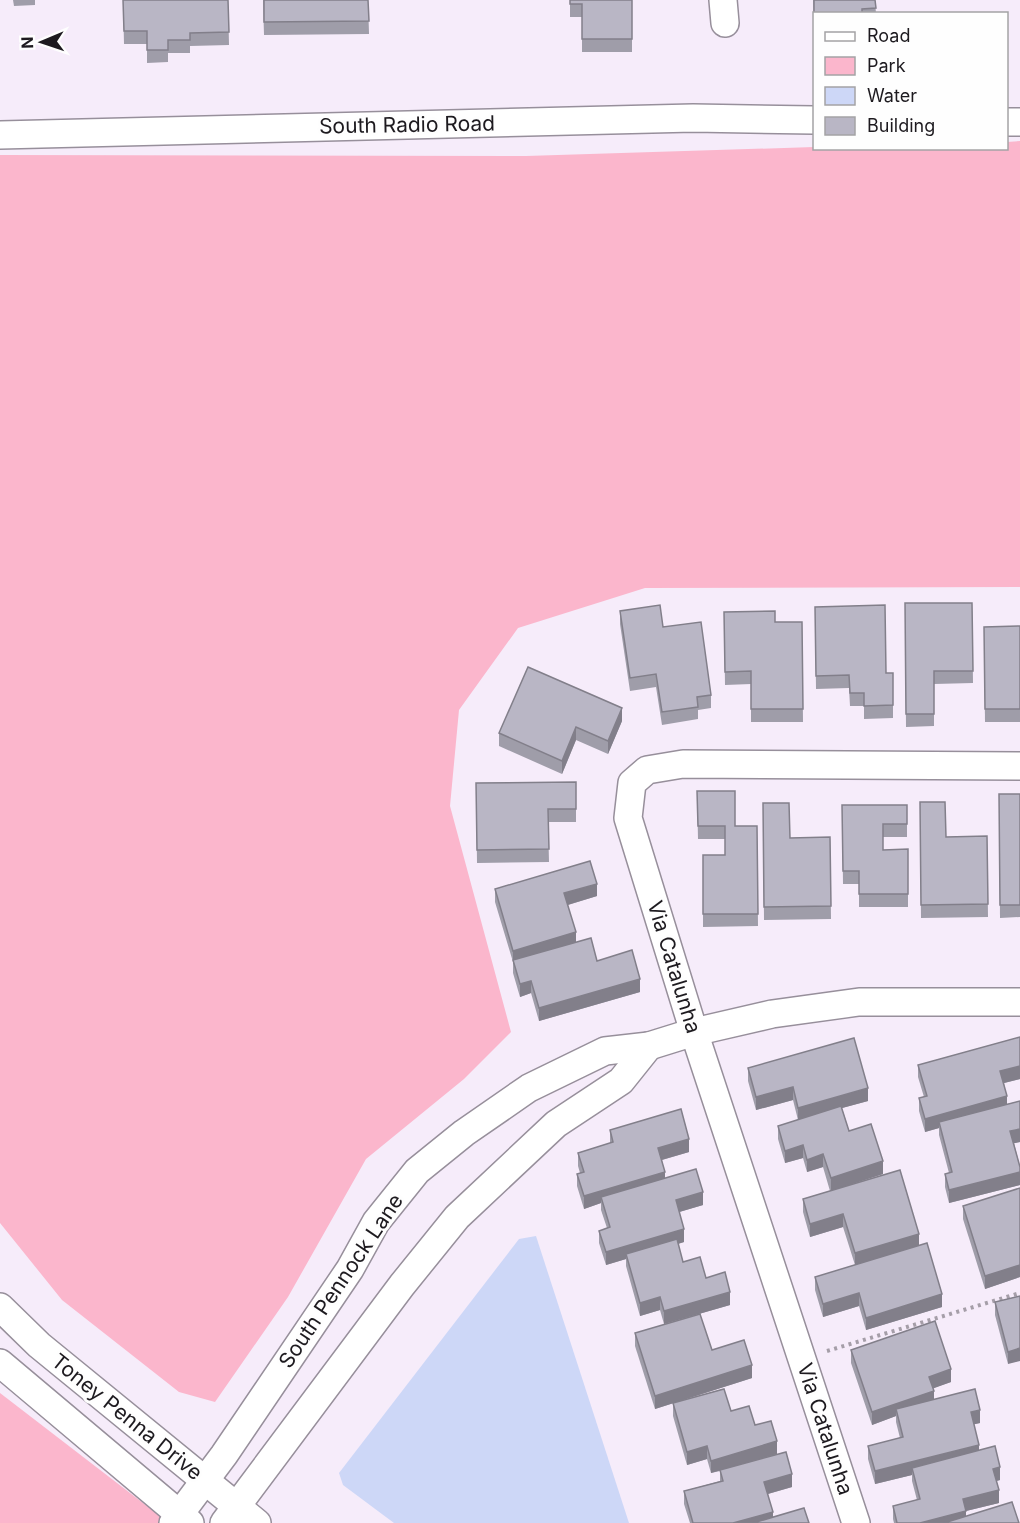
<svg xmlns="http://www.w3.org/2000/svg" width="1020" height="1523" font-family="Inter,sans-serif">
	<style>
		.green { fill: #fbb6cc }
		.water { fill: #cdd7f7 }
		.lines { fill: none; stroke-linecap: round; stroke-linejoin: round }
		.minor-casing { stroke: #978f9b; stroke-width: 30 }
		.path { stroke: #a59ea8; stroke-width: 4; stroke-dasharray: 3 4.5; stroke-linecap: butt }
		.minor { stroke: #fff; stroke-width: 27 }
		.wall { fill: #9f9da9 }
		.shaded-wall { fill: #827f8a }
		.building { fill: #b9b6c5; stroke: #827f8a; stroke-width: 1.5 }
		.labels { text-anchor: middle; stroke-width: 6; stroke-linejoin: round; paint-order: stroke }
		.street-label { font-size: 21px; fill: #1d1a1f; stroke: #fefefe }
	</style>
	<rect width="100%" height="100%" fill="#f6ecfa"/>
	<g class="green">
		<path d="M1020,141V587L645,588L518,628L459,710L450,806L511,1032L464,1079L366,1159L288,1297L215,1402L179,1392L62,1300L0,1223V155L526,156L814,147L1006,148L1007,142Z"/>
		<path d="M0,1393L169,1523H0Z"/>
	</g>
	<path class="water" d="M536,1236L629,1523H394L343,1485L339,1473L519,1239Z"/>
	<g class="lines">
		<defs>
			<g id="minor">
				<path d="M723,0L725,23"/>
				<path d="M1006,122H1020"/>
				<path d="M0,135L693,118L814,120"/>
				<path d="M0,1307L39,1345L257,1523"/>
				<path d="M0,1363L190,1523"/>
				<path d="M173,1523L224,1455L350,1269L376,1222L417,1171L464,1133L529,1088L605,1051L649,1046L694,1032L772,1014L859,1002H1020"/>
				<path d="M224,1523L402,1285L457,1217L556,1124L621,1081L649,1046"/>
				<path d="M856,1523L694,1032L628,818L632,783L647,770L683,764L1020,766"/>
			</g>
		</defs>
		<use href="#minor" class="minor-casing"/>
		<path class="path" d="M827,1351L1020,1293"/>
		<use href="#minor" class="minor"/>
	</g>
	<g class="wall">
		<path d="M13,0H35V5L14,6Z"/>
		<path d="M123,0H228L229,45L190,46V53H168V62L147,63V44H124Z"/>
		<path d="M263,0H368L369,34L264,35Z"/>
		<path d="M570,0H632V52H582V17H570Z"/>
		<path d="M813,0H875L876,14H814V29Z"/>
		<path d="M905,603H972L973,683L934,684V726L906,727Z"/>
		<path d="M815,607L886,673H893V718L864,719V706H850L849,688L816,689Z"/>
		<path d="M620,611L663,627L711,695V708L698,710V719L662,725L656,687L630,691L620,624Z"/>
		<path d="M724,612L775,622H802L803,722H751V684L725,685Z"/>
		<path d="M1020,626V722H985L984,627Z"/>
		<path d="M622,721L608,754L576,740L562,774L499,746V733Z"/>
		<path d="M576,782V822H548L549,862L477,863L476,783Z"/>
		<path d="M697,791L735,826H757L758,926L703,927V855H725V839H698Z"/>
		<path d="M999,794H1020V917L1000,918Z"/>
		<path d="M920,802L946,837L987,836L988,917L921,918Z"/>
		<path d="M763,803L790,838L830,837L831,919L764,920Z"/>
		<path d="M842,805H907V837H883V850L908,849V907H859V884H843Z"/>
		<path d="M495,889L597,896L568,905L576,942L597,961L640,992L539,1021L531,993L520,997L513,973V962L495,902Z"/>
		<path d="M1020,1037V1079L1004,1083L1007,1104L1020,1101V1142L1014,1143L1020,1167V1185L949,1203L945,1187V1174L949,1173L939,1135V1128L925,1132L919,1111V1098L924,1097L918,1077V1065Z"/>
		<path d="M748,1068L868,1101L842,1108L849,1131L883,1174L840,1188L919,1245L942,1307L866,1330L859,1306L823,1317L815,1290V1277L855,1265L843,1227L810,1237L803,1212V1199L830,1191L823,1167L807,1172L803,1158L785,1163L778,1139V1126L798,1120L793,1100L756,1110L748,1081Z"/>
		<path d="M610,1130L689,1152L662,1160L665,1179L703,1205L679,1212L684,1242L678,1244L683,1262L706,1278L730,1305L664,1324L660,1310L640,1316L626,1266V1259L606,1265L599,1243V1231L607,1228L601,1210V1203L584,1209L577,1186V1174L580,1173L578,1166V1153L610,1143Z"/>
		<path d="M1020,1188V1277L985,1289L963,1219V1206Z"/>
		<path d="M1020,1296L1008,1364L995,1315V1302Z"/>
		<path d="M635,1333L712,1350L752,1378L655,1409L635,1346Z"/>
		<path d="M851,1350L951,1382L933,1388L934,1400L980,1423L974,1424L979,1450L1000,1480L996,1481L999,1503L966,1511V1516L1019,1523H894L893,1519V1506L917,1500L912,1481V1475L875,1484L868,1459V1446L900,1438L896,1422V1416L872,1425L851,1363Z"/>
		<path d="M673,1403L731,1411L755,1425L777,1454L792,1487L768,1494L773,1517L809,1523H690L684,1504V1491L720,1481V1471L711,1473L707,1459L687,1465L673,1416Z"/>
	</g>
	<g class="shaded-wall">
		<path d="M622,708V721L608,754V741Z"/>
		<path d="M576,727V740L562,774V761Z"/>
		<path d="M597,884V896L564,906V893Z"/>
		<path d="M576,932V945L513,964V951Z"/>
		<path d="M640,979V992L539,1021V1008Z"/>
		<path d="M531,981V993L520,997V984Z"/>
		<path d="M1020,1066V1079L1000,1084V1071Z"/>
		<path d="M793,1087V1100L756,1110V1097Z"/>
		<path d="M868,1088V1101L798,1120V1108Z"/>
		<path d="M1007,1096V1109L939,1122V1128L925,1132V1119Z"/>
		<path d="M1020,1129V1142L1010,1144V1131Z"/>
		<path d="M689,1139V1152L658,1161V1148Z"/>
		<path d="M803,1145V1158L785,1163V1151Z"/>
		<path d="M823,1154V1167L807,1172V1160Z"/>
		<path d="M883,1161V1174L831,1191V1178Z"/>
		<path d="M665,1172V1185L601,1197V1203L584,1209V1196Z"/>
		<path d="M1020,1172V1185L949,1203V1190Z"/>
		<path d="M703,1192V1205L676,1213V1200Z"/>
		<path d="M843,1214V1227L810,1237V1224Z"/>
		<path d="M684,1229V1242L628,1259L626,1254V1259L606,1265V1252Z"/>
		<path d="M919,1234V1246L855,1266V1253Z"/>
		<path d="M1020,1265V1277L985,1289V1276Z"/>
		<path d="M730,1292V1305L664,1324V1311Z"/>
		<path d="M859,1293V1306L823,1317V1304Z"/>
		<path d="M942,1294V1307L866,1330V1318Z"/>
		<path d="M660,1297V1310L640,1316V1303Z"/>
		<path d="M1020,1348V1361L1008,1364V1352Z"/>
		<path d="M752,1365V1378L655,1409V1396Z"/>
		<path d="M951,1369V1382L929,1390V1377Z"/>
		<path d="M934,1391V1404L896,1409V1416L872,1425V1412Z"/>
		<path d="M980,1410V1423L971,1425V1412Z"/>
		<path d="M777,1441V1454L711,1473V1461Z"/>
		<path d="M979,1445V1458L912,1468V1475L875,1484V1471Z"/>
		<path d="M707,1446V1459L687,1465V1452Z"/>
		<path d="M1000,1467V1480L993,1482V1469Z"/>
		<path d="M792,1474V1487L764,1495V1482Z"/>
		<path d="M999,1490V1503L966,1511V1523H920L963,1499Z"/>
		<path d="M773,1512V1523H733Z"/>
	</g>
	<g class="building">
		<path d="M123,0H228L229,32L190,33V40H168V50H147V31H124Z"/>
		<path d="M264,0H368L369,21L264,22Z"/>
		<path d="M570,0H632V39H582V4H570Z"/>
		<path d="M814,0H875L876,8L862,9V14H814V16Z"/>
		<path d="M905,603H972L973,671H934V714H906Z"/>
		<path d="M660,605L663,627L701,622L711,695L697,697L698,707L662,712L656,674L630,678L620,611Z"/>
		<path d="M885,605L886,673H893V705L864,706V693H850L849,675L816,676L815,607Z"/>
		<path d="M775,611V622H802L803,709H751V671L725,672L724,612Z"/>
		<path d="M1020,626V709H985L984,627Z"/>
		<path d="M528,667L622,708L608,741L576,727L562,761L499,733Z"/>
		<path d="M576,782V809H548L549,849L477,850L476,783Z"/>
		<path d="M697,791H735V826H757L758,914H703V855H725V826H698Z"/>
		<path d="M999,794H1020V905H1000Z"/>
		<path d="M920,802H945L946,837L987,836L988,904L921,905Z"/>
		<path d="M763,803H789L790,838L830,837L831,906L764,907Z"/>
		<path d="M842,805H907V824H883V850L908,849V894H859V871H843Z"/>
		<path d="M590,861L597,884L564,893L576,932L513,951L495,889Z"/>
		<path d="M591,938L597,961L632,950L640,979L539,1008L531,981L520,984L513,960Z"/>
		<path d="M1020,1037V1066L1000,1071L1007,1096L925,1119L919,1098L927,1096L918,1065Z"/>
		<path d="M854,1038L868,1088L798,1108L793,1087L756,1097L748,1068Z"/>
		<path d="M1020,1101V1129L1010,1131L1020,1167V1172L949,1190L945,1174L952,1172L939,1122Z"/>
		<path d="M841,1106L849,1131L871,1124L883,1161L831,1178L823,1154L807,1160L803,1145L785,1151L778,1126Z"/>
		<path d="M681,1109L689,1139L658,1148L665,1172L584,1196L577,1174L584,1172L578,1153L613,1142L610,1130Z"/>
		<path d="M696,1169L703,1192L676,1200L684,1229L606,1252L599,1231L610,1227L601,1197Z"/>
		<path d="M900,1170L919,1234L855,1253L843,1214L810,1224L803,1199Z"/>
		<path d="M1020,1188V1265L985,1276L963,1206Z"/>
		<path d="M677,1239L683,1262L700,1257L706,1278L725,1272L730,1292L664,1311L660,1297L640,1303L626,1254Z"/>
		<path d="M927,1243L942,1294L866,1318L859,1293L823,1304L815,1277Z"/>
		<path d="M1020,1296V1348L1008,1352L995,1302Z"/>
		<path d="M700,1314L712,1350L744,1340L752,1365L655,1396L635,1333Z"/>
		<path d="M935,1321L951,1369L929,1377L934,1391L872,1412L851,1350Z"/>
		<path d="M724,1389L731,1411L749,1406L755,1425L771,1421L777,1441L711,1461L707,1446L687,1452L673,1403Z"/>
		<path d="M975,1389L980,1410L971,1412L979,1445L875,1471L868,1446L903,1437L896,1409Z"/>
		<path d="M995,1446L1000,1467L993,1469L999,1490L963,1499L966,1511L920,1523H897L893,1506L920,1499L912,1468Z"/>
		<path d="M786,1452L792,1474L764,1482L773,1512L733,1523H693L684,1491L723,1481L720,1470Z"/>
		<path d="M1012,1502L1019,1523H944Z"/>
		<path d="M804,1508L809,1523H753Z"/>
	</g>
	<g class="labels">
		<g class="street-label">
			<text transform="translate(407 125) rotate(-1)" y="7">South Radio Road</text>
			<text transform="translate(674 967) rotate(73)" y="7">Via Catalunha</text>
			<text transform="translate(341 1281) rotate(-56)" y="7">South Pennock Lane</text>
			<text transform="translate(127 1417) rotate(39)" y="7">Toney Penna Drive</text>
			<text transform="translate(825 1429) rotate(72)" y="7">Via Catalunha</text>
		</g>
	</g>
	<rect x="813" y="12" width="195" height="138" fill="#fefefe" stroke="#a4a3a5" stroke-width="1.5"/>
	<rect x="825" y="32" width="30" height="9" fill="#ffffff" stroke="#a4a3a5" stroke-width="1.5"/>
	<text x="867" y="42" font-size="18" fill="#1d1a1f">Road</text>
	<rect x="825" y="57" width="30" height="18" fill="#fbb6cc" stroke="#a4a3a5" stroke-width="1.5"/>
	<text x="867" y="72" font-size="18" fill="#1d1a1f">Park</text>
	<rect x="825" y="87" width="30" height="18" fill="#cdd7f7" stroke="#a4a3a5" stroke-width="1.5"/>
	<text x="867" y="102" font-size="18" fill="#1d1a1f">Water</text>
	<rect x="825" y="117" width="30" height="18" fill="#b9b6c5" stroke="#a4a3a5" stroke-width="1.5"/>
	<text x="867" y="132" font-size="18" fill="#1d1a1f">Building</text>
	<g transform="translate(42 42) rotate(268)" stroke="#fefefe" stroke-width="4.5" paint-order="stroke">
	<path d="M0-4.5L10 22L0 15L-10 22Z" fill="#1d1a1f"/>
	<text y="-9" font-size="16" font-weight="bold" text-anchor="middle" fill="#1d1a1f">N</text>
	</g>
</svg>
